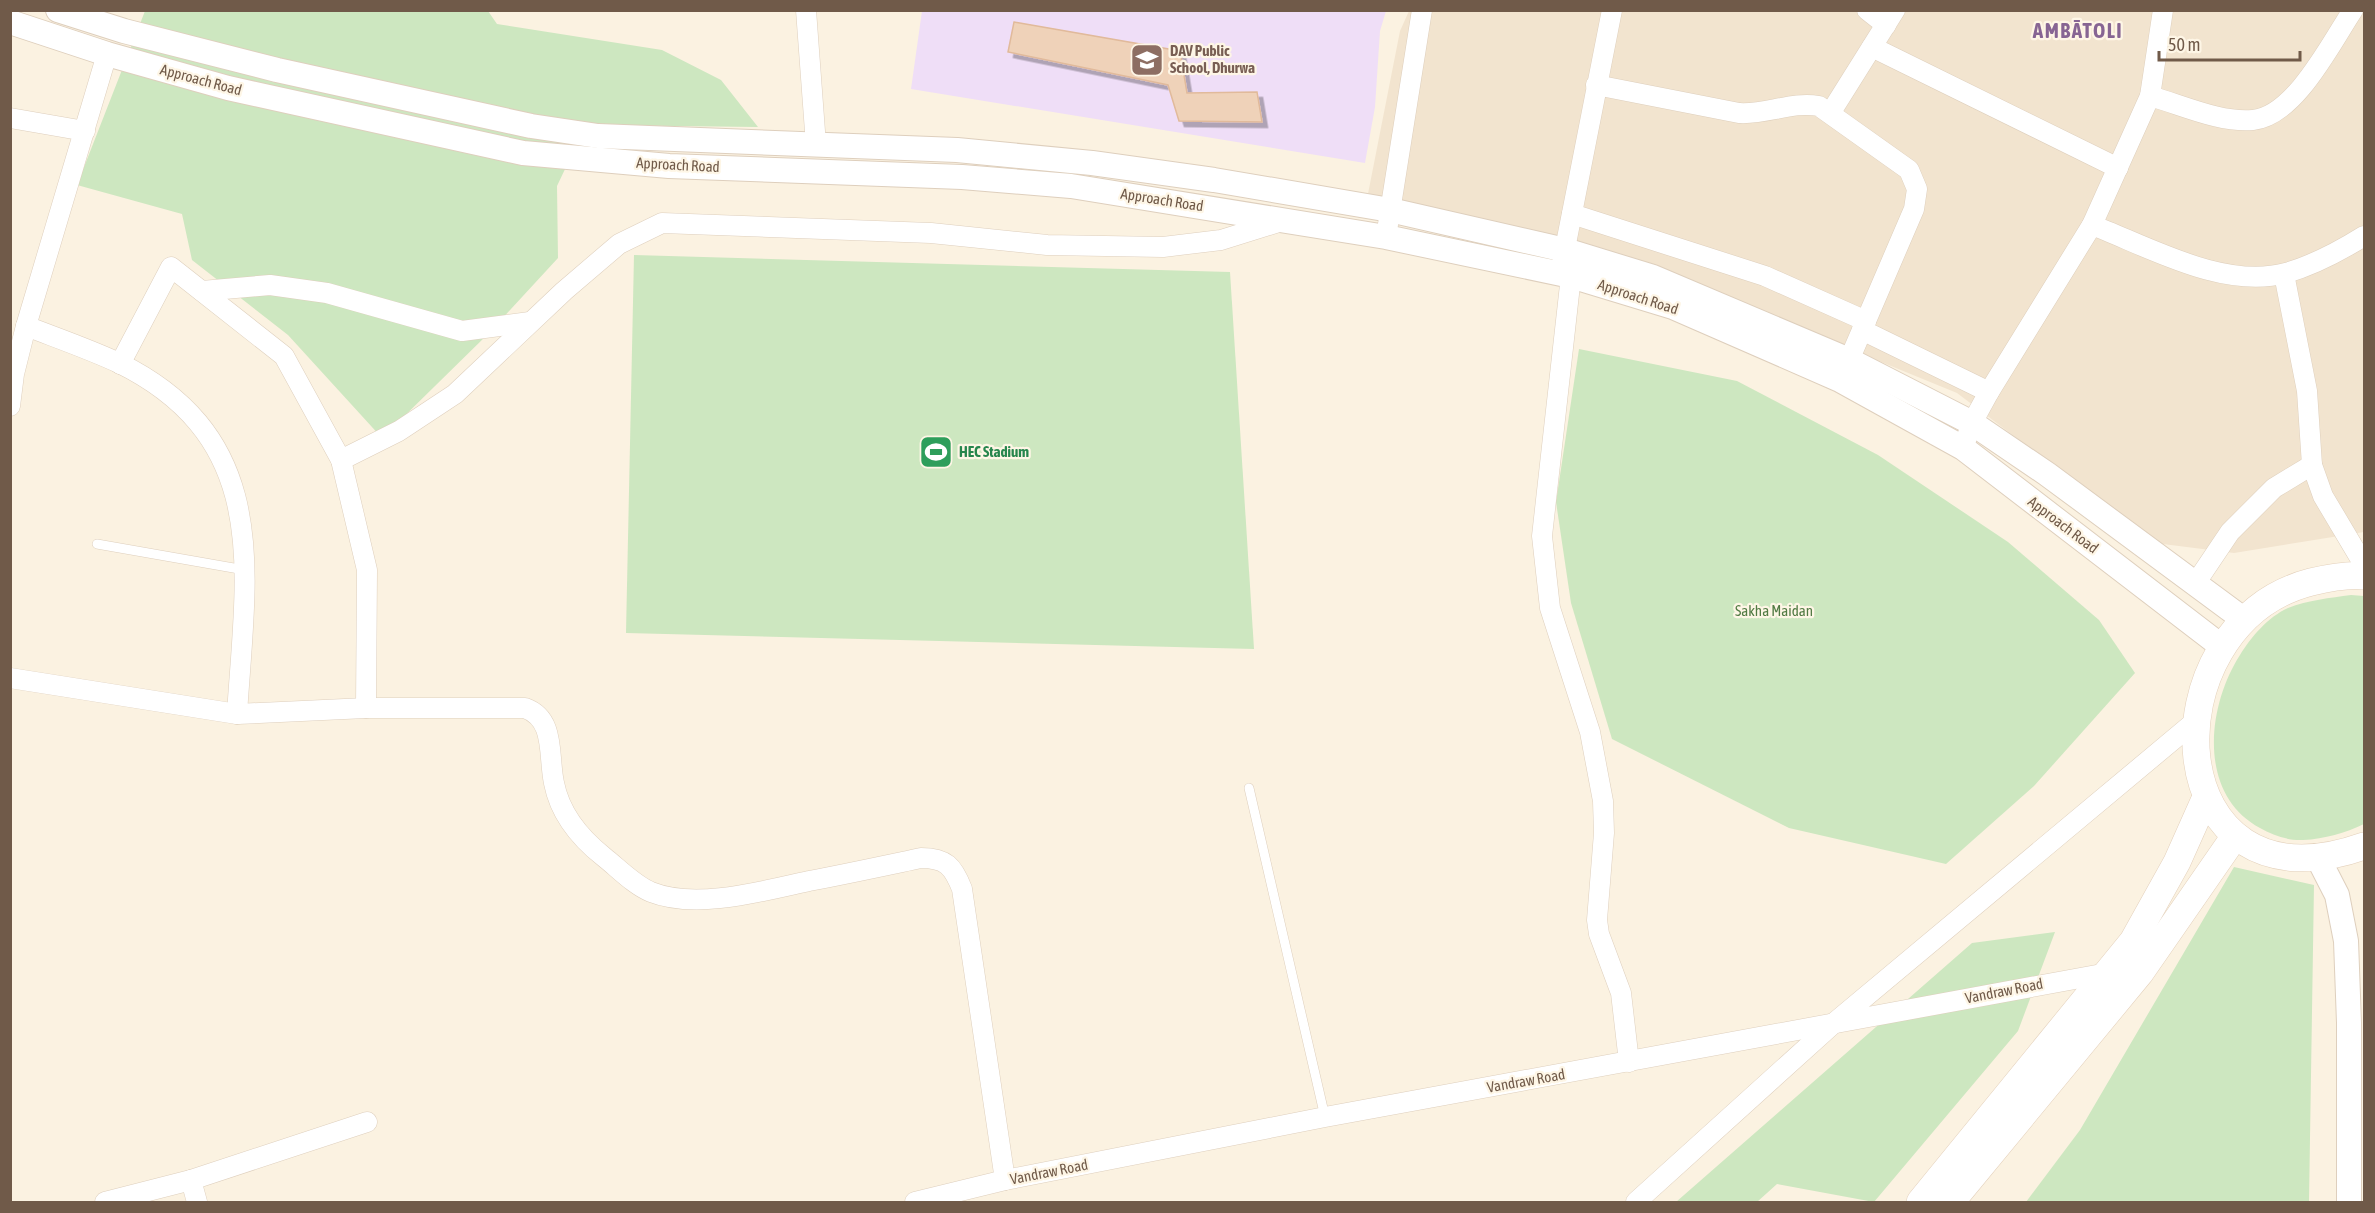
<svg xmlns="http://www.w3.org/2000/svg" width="2375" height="1213" font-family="'Asap Condensed',sans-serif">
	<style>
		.residential { fill: #f2e4cf }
		.education { fill: #efdef7 }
		.green { fill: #cde7c0 }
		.building { fill: #efd2b9; stroke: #e1ba9b; stroke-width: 1.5; filter: url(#shadow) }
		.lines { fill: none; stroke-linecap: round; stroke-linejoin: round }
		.service-casing { stroke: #decfbd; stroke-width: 10 }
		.minor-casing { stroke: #decfbd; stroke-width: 21 }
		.tertiary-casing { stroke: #decfbd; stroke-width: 26 }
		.secondary-casing { stroke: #e3d0bb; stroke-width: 28 }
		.service { stroke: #fff; stroke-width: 9 }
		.minor { stroke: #fff; stroke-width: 20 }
		.tertiary { stroke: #fff; stroke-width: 24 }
		.secondary { stroke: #fff; stroke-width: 27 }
		.labels { text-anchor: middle; stroke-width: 4.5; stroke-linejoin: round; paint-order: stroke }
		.education-label { font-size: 15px; font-weight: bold; fill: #785e54; stroke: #fef6e6; text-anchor: start }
		.street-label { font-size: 15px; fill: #705a49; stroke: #fef6e6 }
		.leisure-label { font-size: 15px; font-weight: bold; fill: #27864d; stroke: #fef6e6; text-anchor: start }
		.park-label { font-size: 15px; fill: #527b44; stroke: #fef6e6 }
		.district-label { font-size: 21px; font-weight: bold; letter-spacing: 1.5px; fill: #876593; stroke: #fef6e6 }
	</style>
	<defs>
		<filter id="shadow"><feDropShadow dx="5.5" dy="5.5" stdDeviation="0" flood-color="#0004"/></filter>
	</defs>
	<rect width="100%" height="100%" fill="#fbf2e1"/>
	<path class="residential" d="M1409,11H2364V532L2234,553L2155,543L1957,393L1644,265L1366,204L1400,31Z"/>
	<path class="education" d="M922,11H1386L1380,31L1375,107L1365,163L911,89Z"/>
	<g class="green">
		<path d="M145,11H488L497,24L662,50L721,80L758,127L586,125L557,186L558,258L487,335L382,438L288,335L192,260L182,214L77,185Z"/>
		<path d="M634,255L1230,272L1254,649L626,633Z"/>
		<path d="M1579,349L1737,381L1878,455L2008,542L2099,620L2135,673L2034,786L1946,864L1789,828L1612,739L1571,603L1556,502Z"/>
		<path d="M2351,595L2364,596V824C2345,833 2325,839 2303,840C2288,841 2273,835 2260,828C2197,794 2207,706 2240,655C2251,637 2268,617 2288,608C2308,600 2330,598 2351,595Z"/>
		<path d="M2234,867L2314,885L2309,1202H2026L2080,1130Z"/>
		<path d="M2055,932L2018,1031L1874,1202L1777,1184L1757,1202H1676L1972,943Z"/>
	</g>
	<path class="building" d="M1014,22L1180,51L1187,93L1257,92L1262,122L1179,121L1168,85L1008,52Z"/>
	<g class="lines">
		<defs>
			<g id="service">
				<path d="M97,544L245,570"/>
				<path d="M1249,788L1325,1117"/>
			</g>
			<g id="minor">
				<path d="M806,10L816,145"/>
				<path d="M1867,10L1886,25"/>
				<path d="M1872,47L2118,168"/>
				<path d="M1596,85L1739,113C1766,115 1792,101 1819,106L1909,170L1917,189L1914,209L1844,372"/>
				<path d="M2150,96C2182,105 2220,123 2253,120C2295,116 2331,43 2353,10"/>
				<path d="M1831,112L1895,10"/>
				<path d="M10,118L85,131"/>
				<path d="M1572,214L1765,276L1866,321"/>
				<path d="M2092,225C2149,247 2224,290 2286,273C2314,265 2340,251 2364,236"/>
				<path d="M1386,237L1422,10"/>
				<path d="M1562,264L1612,10"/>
				<path d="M2284,274L2307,391L2312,465L2323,496L2364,565"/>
				<path d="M1571,276L1542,536L1550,608L1590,732L1603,801L1604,833L1597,920L1599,934L1621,993L1629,1062"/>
				<path d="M202,291L270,285L327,293L462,331L530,322"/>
				<path d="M26,326C57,338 89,349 119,363C273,439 246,571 237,714"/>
				<path d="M1862,330L1989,392"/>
				<path d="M120,364L171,267L284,356L341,460L367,570L366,708"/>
				<path d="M10,406L14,374L26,326L107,54"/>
				<path d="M1963,448L1972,423L1989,392L2092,225L2150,96L2163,10"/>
				<path d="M341,460L399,431L455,394L564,291L619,244L662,223L931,233L1047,245L1163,247L1221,240L1282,221"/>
				<path d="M2195,584L2230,532L2274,488L2312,465"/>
				<path d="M10,678L237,714L366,708H525C556,719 548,756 554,783C560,814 580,838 604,857C618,868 634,885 651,892C696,910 763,891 809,881C846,874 883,866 921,858C946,858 953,866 962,889L1005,1180"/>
				<path d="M191,1180L197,1202"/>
				<path d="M105,1202L191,1180L367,1122"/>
				<path d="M915,1202L1005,1180L1325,1117L2113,972"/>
				<path d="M1636,1202L1834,1023L2198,719"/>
			</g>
			<g id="tertiary">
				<path d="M58,10L124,31L277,70L531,126L598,136L957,150L1092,163L1214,180L1390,210L1565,250L1653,277L1849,360L1972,423L2047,474L2243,619"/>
				<path d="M10,22L107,54L228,88L523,153L669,166L962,177L1071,186L1386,237L1571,276L1673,307L1840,380L1963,448L2221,646"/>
				<path d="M2317,856L2337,895L2346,941L2349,1023V1202"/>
			</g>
			<g id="secondary">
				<path d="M2364,576C2347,574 2328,578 2311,582C2144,625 2156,920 2364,846"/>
				<path d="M1920,1202L2133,941L2177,862L2206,797"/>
				<path d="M1951,1202L2140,973L2235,836"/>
			</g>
		</defs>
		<use href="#service" class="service-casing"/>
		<use href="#minor" class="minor-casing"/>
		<use href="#tertiary" class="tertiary-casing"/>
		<use href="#secondary" class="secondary-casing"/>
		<use href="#service" class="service"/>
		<use href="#minor" class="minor"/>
		<use href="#tertiary" class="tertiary"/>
		<use href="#secondary" class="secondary"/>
	</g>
	<defs>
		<symbol id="school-square" viewBox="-11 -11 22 22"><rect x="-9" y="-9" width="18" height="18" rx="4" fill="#8d6e63" stroke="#fef6e6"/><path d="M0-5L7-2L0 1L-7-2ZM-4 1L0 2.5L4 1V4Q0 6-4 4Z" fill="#fff"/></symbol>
		<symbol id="stadium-square" viewBox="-11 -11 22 22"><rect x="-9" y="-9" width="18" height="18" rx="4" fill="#2e9e5b" stroke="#fef6e6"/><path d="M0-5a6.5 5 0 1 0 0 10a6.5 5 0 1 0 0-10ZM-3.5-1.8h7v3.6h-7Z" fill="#fff"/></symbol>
	</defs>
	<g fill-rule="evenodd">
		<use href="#school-square" x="1128" y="41" width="38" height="38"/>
		<use href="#stadium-square" x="917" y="433" width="38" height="38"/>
	</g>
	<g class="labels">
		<g class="education-label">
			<text x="1170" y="56">DAV Public<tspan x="1170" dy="17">School, Dhurwa</tspan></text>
		</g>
		<g class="street-label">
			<text transform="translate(201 80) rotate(15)" y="5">Approach Road</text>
			<text transform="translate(678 165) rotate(3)" y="5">Approach Road</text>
			<text transform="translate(1162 200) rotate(9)" y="5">Approach Road</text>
			<text transform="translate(1638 297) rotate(18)" y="5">Approach Road</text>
			<text transform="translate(2063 525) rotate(37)" y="5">Approach Road</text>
			<text transform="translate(2004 991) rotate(-11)" y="5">Vandraw Road</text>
			<text transform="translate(1526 1081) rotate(-10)" y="5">Vandraw Road</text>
			<text transform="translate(1049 1172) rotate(-11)" y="5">Vandraw Road</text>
		</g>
		<g class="leisure-label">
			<text x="959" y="457">HEC Stadium</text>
		</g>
		<g class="park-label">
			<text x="1774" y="616">Sakha Maidan</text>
		</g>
		<g class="district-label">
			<text x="2078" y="38">AMBĀTOLI</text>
		</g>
	</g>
	<rect width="2375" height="1213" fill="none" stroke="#705a49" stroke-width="24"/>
	<path d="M2159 51v9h141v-9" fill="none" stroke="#705a49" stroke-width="3"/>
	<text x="2168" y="51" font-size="18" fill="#705a49" stroke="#fef6e6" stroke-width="4.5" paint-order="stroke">50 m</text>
</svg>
